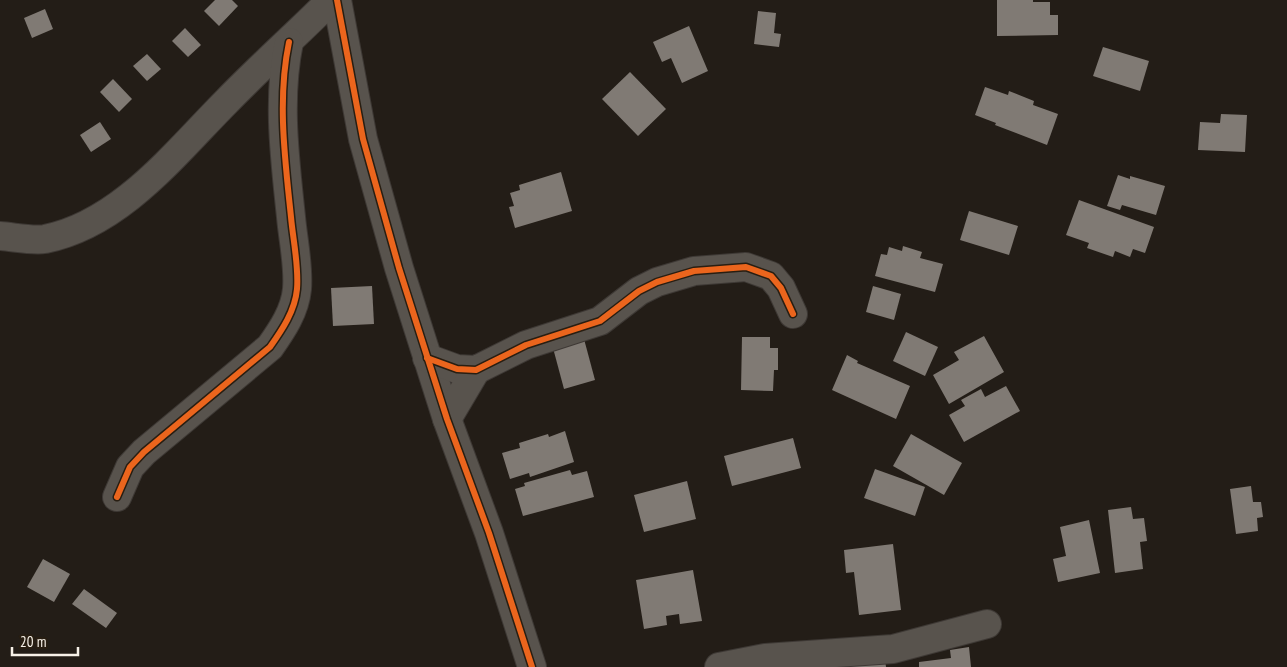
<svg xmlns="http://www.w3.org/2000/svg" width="1287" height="667" font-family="'PT Sans Narrow',sans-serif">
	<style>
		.building { fill: #807a74 }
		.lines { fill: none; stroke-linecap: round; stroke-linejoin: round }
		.minor-casing { stroke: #3e3935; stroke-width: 30 }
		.minor { stroke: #58534d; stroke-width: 28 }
		.cycleway-casing { stroke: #281e12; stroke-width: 9 }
		.cycleway { stroke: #eb651d; stroke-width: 6 }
	</style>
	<rect width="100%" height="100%" fill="#231d17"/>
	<g class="building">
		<path d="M215,0H232L238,6L219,26L204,11Z"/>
		<path d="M997,0H1033V2H1050V15H1058V35L997,36Z"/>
		<path d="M45,9L53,29L32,38L24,18Z"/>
		<path d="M758,11L776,13L774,33L781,34L779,47L754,44Z"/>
		<path d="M689,26L708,71L682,83L671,58L662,62L653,42Z"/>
		<path d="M185,28L201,45L188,57L172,41Z"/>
		<path d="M1103,47L1149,61L1140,91L1093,76Z"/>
		<path d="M147,54L161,69L147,81L133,66Z"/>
		<path d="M630,72L666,109L638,136L602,99Z"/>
		<path d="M113,79L132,99L119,112L100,92Z"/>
		<path d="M985,87L1008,95L1009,91L1034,101L1033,105L1058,114L1047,145L995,125L996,123L975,115Z"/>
		<path d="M1221,114L1247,115L1245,152L1198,150L1200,122L1220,123Z"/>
		<path d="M100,122L111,139L91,152L80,135Z"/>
		<path d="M561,172L572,211L515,228L509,207L514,206L510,193L520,190L519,185Z"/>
		<path d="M1118,175L1130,179V176L1165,186L1156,215L1122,205L1120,210L1107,206Z"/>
		<path d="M1079,200L1154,227L1145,253L1133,249L1130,257L1115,251L1113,257L1087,248L1089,243L1066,235Z"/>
		<path d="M969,211L1018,226L1009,255L960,240Z"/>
		<path d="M903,246L922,252L920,258L943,264L935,292L875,276L881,254L887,255L889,247L902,251Z"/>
		<path d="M372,286L374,324L333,326L331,288Z"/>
		<path d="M873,286L901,294L894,320L866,312Z"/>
		<path d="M906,332L938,347L925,376L893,361Z"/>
		<path d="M984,336L1004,372L949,404L933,375L959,360L954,352Z"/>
		<path d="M742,337H770V348H778V370H774L773,391L741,390Z"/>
		<path d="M584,339L595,380L564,389L553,348Z"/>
		<path d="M847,355L858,361L857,363L910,386L896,419L832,390Z"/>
		<path d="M1006,386L1020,411L964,442L949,415L965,406L961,400L981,389L985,397Z"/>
		<path d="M565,431L574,462L530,477L529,473L510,479L502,453L520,448L519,443L548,434L549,437Z"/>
		<path d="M911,434L962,463L944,495L893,466Z"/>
		<path d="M793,438L801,468L732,486L724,456Z"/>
		<path d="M875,469L925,487L915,516L864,498Z"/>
		<path d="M570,470L572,475L587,471L594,497L523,516L515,489L525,486L524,483Z"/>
		<path d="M687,481L696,519L644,532L634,495Z"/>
		<path d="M1251,486L1253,502H1261L1263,517L1257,518L1258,531L1236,534L1230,489Z"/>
		<path d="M1131,507L1133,519L1144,518L1147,541L1140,542L1143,569L1115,573L1108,510Z"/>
		<path d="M1089,520L1100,573L1058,582L1053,559L1066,556L1060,527Z"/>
		<path d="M893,544L901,610L859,615L854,572L846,573L844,550Z"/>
		<path d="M43,559L70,574L54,602L27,587Z"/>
		<path d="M693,570L702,621L680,624L679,614L666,616L667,625L644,629L636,580Z"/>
		<path d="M84,589L117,613L106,628L72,604Z"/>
		<path d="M969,647L971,667H919V662L951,658L950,650Z"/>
		<path d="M885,659L886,667H850V663Z"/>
	</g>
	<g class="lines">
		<defs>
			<g id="minor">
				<path d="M337,0L363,139L399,268L447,419L489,533L532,667"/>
				<path d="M0,236C14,237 32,241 45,239C121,224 176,152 227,101C261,66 297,34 331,0"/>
				<path d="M427,358L457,369L476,370L526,345L600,321L639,291L657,282L694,271L746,267L771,276L781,288L793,314"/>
				<path d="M447,419L476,370"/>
				<path d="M117,497L130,467L144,452L270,347C282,330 295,311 297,289C299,266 293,240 291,217C285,159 277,100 289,42"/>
				<path d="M719,667L765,658L893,649L987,624"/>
			</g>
		</defs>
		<use href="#minor" class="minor-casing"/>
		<use href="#minor" class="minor"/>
		<defs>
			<g id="cycleway">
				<path d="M337,0L363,139L399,268L447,419L489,533L532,667"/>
				<path d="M427,358L457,369L476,370L526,345L600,321L639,291L657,282L694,271L746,267L771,276L781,288L793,314"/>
				<path d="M117,497L130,467L144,452L270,347C282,330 295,311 297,289C299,266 293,240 291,217C285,159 277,100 289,42"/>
			</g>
		</defs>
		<use href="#cycleway" class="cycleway-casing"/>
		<use href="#cycleway" class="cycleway"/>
	</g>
	<path d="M12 647v8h66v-8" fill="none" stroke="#f7f1e8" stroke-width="2.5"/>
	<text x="20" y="647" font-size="15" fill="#f7f1e8" stroke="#281e12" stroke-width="4" paint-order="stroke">20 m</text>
</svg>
